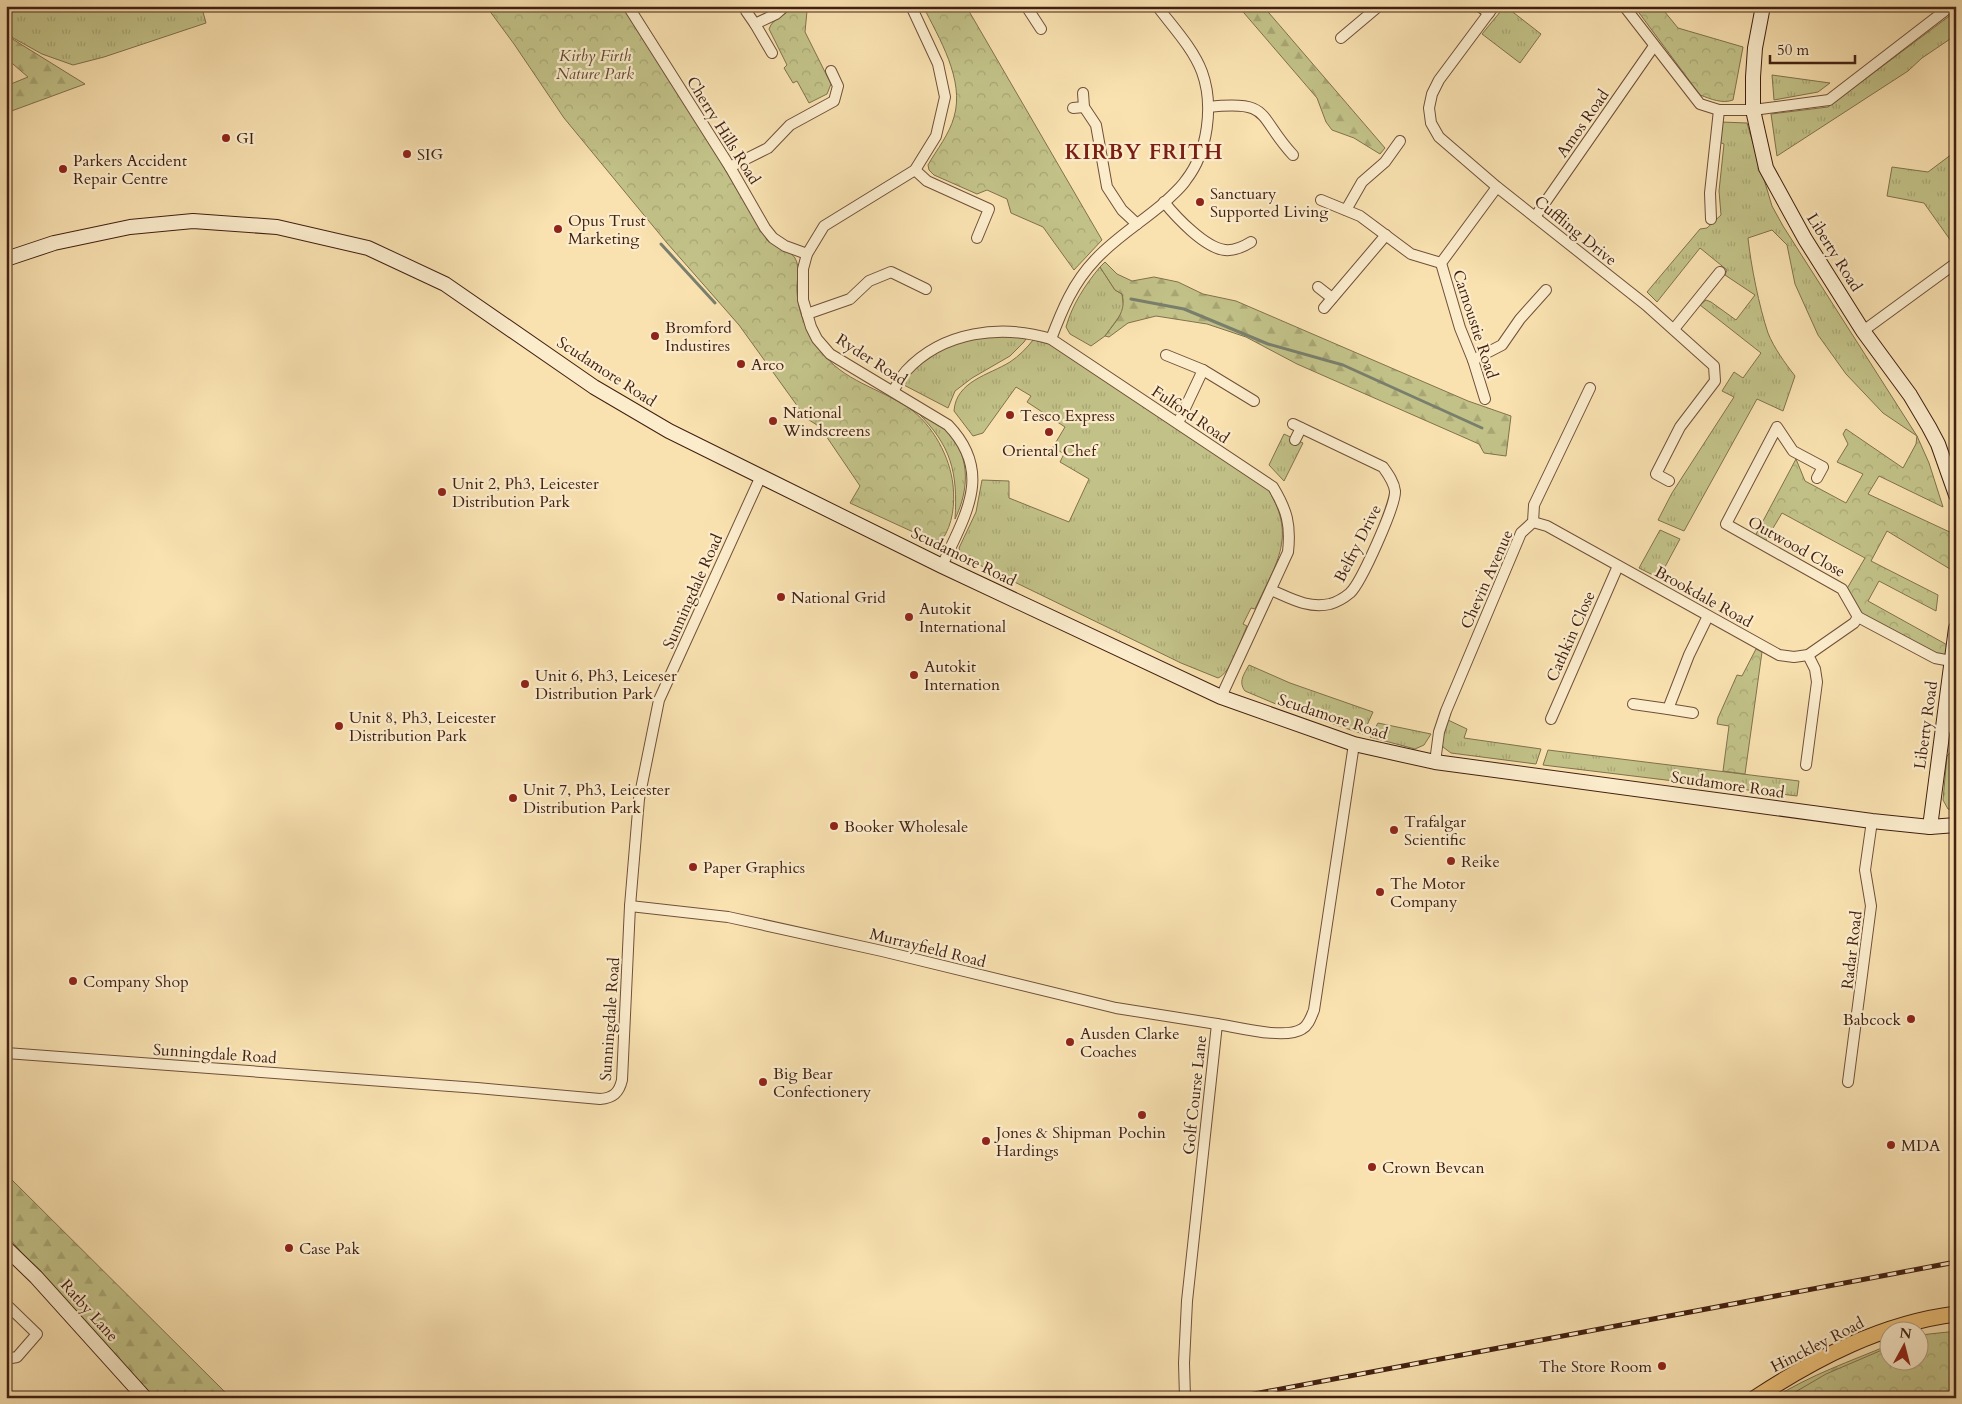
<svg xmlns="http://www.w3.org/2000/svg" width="1962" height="1404" font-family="Cardo,serif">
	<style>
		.grass { fill: url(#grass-tufts); stroke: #82714d }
		.forest { fill: url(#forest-firs); stroke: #82714d }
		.park { fill: url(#park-crowns); stroke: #82714d }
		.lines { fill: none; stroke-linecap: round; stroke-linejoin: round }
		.stream { stroke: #797f6d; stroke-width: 3 }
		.street-casing { stroke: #70503a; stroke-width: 12 }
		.secondary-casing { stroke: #422012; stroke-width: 16 }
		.primary-casing { stroke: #422012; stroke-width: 17 }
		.street { stroke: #fbeccc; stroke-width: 10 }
		.secondary { stroke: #fbeccc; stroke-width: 14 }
		.primary { stroke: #ecc078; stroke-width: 15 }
		.rail-casing { stroke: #422012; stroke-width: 5 }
		.rail { stroke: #fbeccc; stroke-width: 3; stroke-dasharray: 9; stroke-linecap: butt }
		.poi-dot { fill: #8f2418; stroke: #fbeccc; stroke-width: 2 }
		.labels { text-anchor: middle; stroke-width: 4.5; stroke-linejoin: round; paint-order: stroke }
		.park-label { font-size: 16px; font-style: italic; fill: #624830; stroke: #fbeccc }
		.street-label { font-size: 16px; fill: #422012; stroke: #fbeccc }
		.poi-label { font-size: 16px; fill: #422012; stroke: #fbeccc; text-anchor: start }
		.district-label { font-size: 21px; font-weight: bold; letter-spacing: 1px; fill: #7a1f14; stroke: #fbeccc }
	</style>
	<defs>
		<pattern id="grass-tufts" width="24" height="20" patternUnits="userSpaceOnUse" patternTransform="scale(1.25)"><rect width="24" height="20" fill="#c2c288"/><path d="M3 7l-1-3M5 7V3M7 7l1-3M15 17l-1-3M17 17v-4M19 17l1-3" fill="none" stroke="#a8a674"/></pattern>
		<pattern id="forest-firs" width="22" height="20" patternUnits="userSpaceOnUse" patternTransform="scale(1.25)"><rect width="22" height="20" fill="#c2c288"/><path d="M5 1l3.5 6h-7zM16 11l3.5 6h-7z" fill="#a8a674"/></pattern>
		<pattern id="park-crowns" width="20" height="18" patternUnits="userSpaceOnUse" patternTransform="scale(1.25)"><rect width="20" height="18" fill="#c2c288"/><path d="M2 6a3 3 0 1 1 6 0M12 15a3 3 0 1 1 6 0" fill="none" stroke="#a8a674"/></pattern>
	</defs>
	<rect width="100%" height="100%" fill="#f9e1b0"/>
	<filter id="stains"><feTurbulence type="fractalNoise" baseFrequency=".004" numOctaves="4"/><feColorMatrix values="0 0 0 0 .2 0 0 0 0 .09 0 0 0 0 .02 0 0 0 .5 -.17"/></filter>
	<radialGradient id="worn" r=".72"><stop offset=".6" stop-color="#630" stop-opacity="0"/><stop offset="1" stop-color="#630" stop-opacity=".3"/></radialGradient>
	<g class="grass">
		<path d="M6,6H222L203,12L206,23L104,57L73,65L42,54L6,34Z"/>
		<path d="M1505,6L1541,34L1520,63L1482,34Z"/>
		<path d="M1956,11V35L1922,58L1908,71L1777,156L1771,114L1828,107Z"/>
		<path d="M1772,75L1830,83L1818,92L1774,100Z"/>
		<path d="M1721,122L1747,123L1772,206L1783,226L1917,436L1883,413L1846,374L1818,335L1795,284L1787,245L1772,230L1748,238C1751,266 1759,306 1768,333C1774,348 1785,363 1795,376L1783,411L1757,399L1684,531L1658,520L1672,493L1734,397L1722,391L1734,372L1743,378L1761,353L1700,305L1706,300L1711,302L1736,320L1755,295L1725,275L1727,270L1700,248L1657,302L1647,292L1700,229L1707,228L1721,215L1719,191L1724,144L1719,142Z"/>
		<path d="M1956,151V184L1951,202L1950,214L1954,238L1951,241L1924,203L1887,196L1892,167L1928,172Z"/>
		<path d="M1100,267L1115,290L1122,294L1124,310L1105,336L1091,346L1070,334L1066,327C1072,305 1085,285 1100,267Z"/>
		<path d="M1030,333L1024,342L1010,356L972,378L955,391L948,408L902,384L905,372L965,336Z"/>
		<path d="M1033,340L1048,343L1266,486C1298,536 1277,561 1255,609L1251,608L1243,624L1247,626C1241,639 1231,673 1218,678L1181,663L961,556L959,548L976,512L982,480L1009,481V498L1069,522L1089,479L1060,462L1064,454L1053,447L1065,427L1027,402L1031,396L1016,387L983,433L973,436L954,411C956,381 989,375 1010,362C1019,356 1027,348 1033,340Z"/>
		<path d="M917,412C925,417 936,422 943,428C971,452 970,488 955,519C958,472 951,445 917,412Z"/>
		<path d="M1284,434L1303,443L1284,481L1269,465Z"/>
		<path d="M1660,530L1680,539L1659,578L1639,568Z"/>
		<path d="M1249,665L1290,683L1373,712L1363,734L1283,707L1245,691C1238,682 1244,674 1249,665Z"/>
		<path d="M1448,720L1467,729L1464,738L1541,749L1536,764L1451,753L1443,747L1441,740Z"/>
		<path d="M1378,723L1431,734L1424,745L1415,749L1370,737Z"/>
		<path d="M1956,746V810L1948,809L1943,800L1947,756Z"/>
		<path d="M1548,750L1799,781L1797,796L1543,765Z"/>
	</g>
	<g class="forest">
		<path d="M1238,6H1263L1385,148L1380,154L1354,138L1332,130L1326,122L1317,98Z"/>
		<path d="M6,35L85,84L6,113V86L28,77L6,58Z"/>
		<path d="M1105,262L1117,274L1132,281L1154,277L1178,282L1203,294L1236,301L1468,401L1511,416L1506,456L1484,453L1479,444L1297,364L1246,337L1207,324L1156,316L1128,323L1109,337L1105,336C1115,322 1127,312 1122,294L1115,290L1100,267Z"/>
		<path d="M6,1174L228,1395L270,1398H142L6,1234Z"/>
		<path d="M1889,1345L1890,1362L1828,1398H1774C1810,1375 1851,1361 1889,1345Z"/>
	</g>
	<g class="park">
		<path d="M486,6H623L704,134L767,240C775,246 791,251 795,258C801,268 796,282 797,292C798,314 808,334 821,351C843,381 879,388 909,408C933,425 950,457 953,485C955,504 953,524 942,540L935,542L850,503L860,486L820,427L806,418L739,325L667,243L564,118L514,44Z"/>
		<path d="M792,6H805L807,11L805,32L831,84L827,94L809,103L797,81L793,83L784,68L787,65L769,29C773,17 786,17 792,6Z"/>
		<path d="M923,6H966L1102,240L1074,270L1043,227L1011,213L1007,199L987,190L977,194L934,175L929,170L928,165C937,149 949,135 954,117C965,80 939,38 923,6Z"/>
		<path d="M1634,6H1660L1678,28L1743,47L1733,100C1722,104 1711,99 1700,95Z"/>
		<path d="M1846,429L1903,468L1916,444L1917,436L1929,463L1943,507L1879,476L1868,494L1954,534L1955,572L1887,531L1871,561L1938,595L1936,611L1879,581L1868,601L1951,647V661L1858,617L1845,592L1865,558L1782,513L1763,545L1754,538L1796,459L1805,481L1846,503L1863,474L1837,462L1848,444L1843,434Z"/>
		<path d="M1756,649L1762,652L1745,774L1723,771L1729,726L1717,724L1718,718L1737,675L1742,676Z"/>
		<path d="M1948,1332H1956V1398H1785L1826,1374L1889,1347L1890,1362H1920V1335Z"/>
	</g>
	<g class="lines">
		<g class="stream">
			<path d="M661,244L715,303"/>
			<path d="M1131,299L1184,309L1268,344L1343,365L1482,428"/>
		</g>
		<defs>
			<g id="street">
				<path d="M628,6L730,167L765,228L773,238L785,246L807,254"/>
				<path d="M911,6L938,64L945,97L936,136L915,170L824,226L807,254L803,269V300L811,327L817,339L830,354L948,425C994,473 965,515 942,566"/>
				<path d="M1026,6L1041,29"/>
				<path d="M1479,6L1489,13"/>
				<path d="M1494,6L1439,80L1432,94L1429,108L1431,123L1439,137L1497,187L1646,305L1714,366L1715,381L1680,427L1656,474L1669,481"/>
				<path d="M1624,6L1700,104L1719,110H1753L1829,100L1951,6"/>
				<path d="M746,11L755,24"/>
				<path d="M1341,38L1379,6"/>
				<path d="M772,53L755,24L776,14L785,6"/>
				<path d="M1083,93L1084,107L1096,125L1107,187L1122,210L1137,224"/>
				<path d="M1209,107C1272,100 1257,116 1293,155"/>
				<path d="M1073,108L1084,107"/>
				<path d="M730,167L768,148L790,125L834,101L838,86L831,71"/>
				<path d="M915,170L927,181L989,209L977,238"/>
				<path d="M1321,200L1360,216L1411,254L1441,263"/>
				<path d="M1164,202C1176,217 1205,248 1225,250C1235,251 1243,247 1251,242"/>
				<path d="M1346,210L1362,182L1385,162L1400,141"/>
				<path d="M1535,217L1654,46"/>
				<path d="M1711,219L1710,193L1719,110"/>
				<path d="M1318,287L1332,298"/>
				<path d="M1324,308L1386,235"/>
				<path d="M807,314L850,299L869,281L891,272L926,289"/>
				<path d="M1674,329L1720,272"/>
				<path d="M1863,331L1956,263"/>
				<path d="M1051,339C1062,310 1073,283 1095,260C1115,238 1142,222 1165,202C1172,195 1181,188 1186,180C1208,152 1214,105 1202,72C1193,48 1172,26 1157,6"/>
				<path d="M1166,355L1203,370L1254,401"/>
				<path d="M1473,360L1502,345L1520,319L1546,290"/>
				<path d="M893,391C897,385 901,377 906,371C943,331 1001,324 1051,339L1273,487C1287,510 1291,525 1288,552L1221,697"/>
				<path d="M1485,399L1473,360L1460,328L1441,263L1497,187"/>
				<path d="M1178,423L1203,370"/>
				<path d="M1295,440L1301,428"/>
				<path d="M1817,478L1823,467L1793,451L1777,427L1726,524L1842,589L1858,617L1935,658L1951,661"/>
				<path d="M1533,522L1547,526L1779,655L1794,657L1808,655L1854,623L1858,617"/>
				<path d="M1271,590C1290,598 1308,609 1330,604C1337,602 1344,598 1350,593C1361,583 1396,505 1395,491C1394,482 1388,474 1383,467L1293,424"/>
				<path d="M1633,704L1668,709L1689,655L1708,616"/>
				<path d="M1668,709L1693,713"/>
				<path d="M1551,719L1618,566"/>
				<path d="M1942,726L1956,728"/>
				<path d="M1435,762L1439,732L1446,711L1521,533L1533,522L1534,505L1590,388"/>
				<path d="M1806,765L1817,682L1815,669L1808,655"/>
				<path d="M630,906L728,917L882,951L1116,1008L1217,1024"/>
				<path d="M6,1053L477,1088L600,1099C613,1098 619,1093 622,1080L630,906L639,799L659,700L761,476"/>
				<path d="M1848,1082L1871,906L1865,870L1872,821"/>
				<path d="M6,1307L8,1306L37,1334L17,1357L6,1359"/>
				<path d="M1185,1398L1184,1363L1187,1301L1217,1024C1237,1027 1285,1040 1302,1029C1309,1025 1311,1017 1314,1010L1354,744"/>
			</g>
			<g id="secondary">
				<path d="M1763,6L1755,48L1753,77V110L1766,168L1805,239L1863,331L1910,395L1929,427L1938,444L1956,495"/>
				<path d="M6,259L54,243L130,227L193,221L277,227L368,248L445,284L594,387L669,431L942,566L1221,697L1354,744L1435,762L1872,821L1930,827L1956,825"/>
				<path d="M1930,827L1956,628"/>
				<path d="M6,1248L36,1277L145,1398"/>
			</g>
			<path id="primary" d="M1755,1398C1816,1358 1883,1323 1956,1314"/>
		</defs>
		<use href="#street" class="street-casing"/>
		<use href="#secondary" class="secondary-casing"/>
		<use href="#primary" class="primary-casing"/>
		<use href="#street" class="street"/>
		<use href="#secondary" class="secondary"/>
		<use href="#primary" class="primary"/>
		<defs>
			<path id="rail" d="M1233,1398L1956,1262"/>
		</defs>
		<use href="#rail" class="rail-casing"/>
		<use href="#rail" class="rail"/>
	</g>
	<g class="poi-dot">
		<circle cx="226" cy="138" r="5"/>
		<circle cx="407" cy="154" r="5"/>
		<circle cx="63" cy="169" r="5"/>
		<circle cx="1200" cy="202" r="5"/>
		<circle cx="558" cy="229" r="5"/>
		<circle cx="655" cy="336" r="5"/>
		<circle cx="741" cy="364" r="5"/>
		<circle cx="1010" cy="415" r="5"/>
		<circle cx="773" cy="421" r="5"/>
		<circle cx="1049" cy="432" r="5"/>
		<circle cx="442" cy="492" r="5"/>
		<circle cx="781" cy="597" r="5"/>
		<circle cx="909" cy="617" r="5"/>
		<circle cx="914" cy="675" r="5"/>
		<circle cx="525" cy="684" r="5"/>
		<circle cx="339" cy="726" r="5"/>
		<circle cx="513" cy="798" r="5"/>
		<circle cx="834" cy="826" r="5"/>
		<circle cx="1394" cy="830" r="5"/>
		<circle cx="1451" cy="861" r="5"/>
		<circle cx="693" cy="867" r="5"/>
		<circle cx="1380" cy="892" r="5"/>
		<circle cx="73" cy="981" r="5"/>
		<circle cx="1911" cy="1019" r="5"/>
		<circle cx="1070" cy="1042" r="5"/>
		<circle cx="763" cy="1082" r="5"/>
		<circle cx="1142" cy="1115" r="5"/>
		<circle cx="986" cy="1141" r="5"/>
		<circle cx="1891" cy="1145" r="5"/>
		<circle cx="1372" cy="1167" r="5"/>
		<circle cx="289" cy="1248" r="5"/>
		<circle cx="1662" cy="1366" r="5"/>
	</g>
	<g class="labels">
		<g class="park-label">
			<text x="595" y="61">Kirby Firth<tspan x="595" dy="18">Nature Park</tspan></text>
		</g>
		<g class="street-label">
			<text transform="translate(1582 123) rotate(-55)" y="6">Amos Road</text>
			<text transform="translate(724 130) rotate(58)" y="6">Cherry Hills Road</text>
			<text transform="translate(1576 230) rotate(39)" y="6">Cuffling Drive</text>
			<text transform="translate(1835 252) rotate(58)" y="6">Liberty Road</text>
			<text transform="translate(1476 324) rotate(72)" y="6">Carnoustie Road</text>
			<text transform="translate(872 359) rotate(33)" y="6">Ryder Road</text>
			<text transform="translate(607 371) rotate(33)" y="6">Scudamore Road</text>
			<text transform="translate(1191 414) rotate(34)" y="6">Fulford Road</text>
			<text transform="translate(1357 543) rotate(-63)" y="6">Belfry Drive</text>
			<text transform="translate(1797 546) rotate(29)" y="6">Outwood Close</text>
			<text transform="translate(964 556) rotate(26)" y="6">Scudamore Road</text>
			<text transform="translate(1486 579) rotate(-66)" y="6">Chevin Avenue</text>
			<text transform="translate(692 591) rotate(-66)" y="6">Sunningdale Road</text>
			<text transform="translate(1704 596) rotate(29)" y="6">Brookdale Road</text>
			<text transform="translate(1570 636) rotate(-66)" y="6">Cathkin Close</text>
			<text transform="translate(1333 716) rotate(18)" y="6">Scudamore Road</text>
			<text transform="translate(1925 725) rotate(-82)" y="6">Liberty Road</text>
			<text transform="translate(1728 784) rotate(8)" y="6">Scudamore Road</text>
			<text transform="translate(928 947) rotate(14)" y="6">Murrayfield Road</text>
			<text transform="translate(1851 950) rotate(-83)" y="6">Radar Road</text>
			<text transform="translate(609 1019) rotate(-86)" y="6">Sunningdale Road</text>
			<text transform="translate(215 1053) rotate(4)" y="6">Sunningdale Road</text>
			<text transform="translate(1194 1095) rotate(-84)" y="6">Golf Course Lane</text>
			<text transform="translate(90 1310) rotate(48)" y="6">Ratby Lane</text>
			<text transform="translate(1817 1344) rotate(-27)" y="6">Hinckley Road</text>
		</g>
		<g class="poi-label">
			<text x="236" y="144">GI</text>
			<text x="417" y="160">SIG</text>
			<text x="73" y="166">Parkers Accident<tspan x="73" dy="18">Repair Centre</tspan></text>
			<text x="1210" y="199">Sanctuary<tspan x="1210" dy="18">Supported Living</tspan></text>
			<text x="568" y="226">Opus Trust<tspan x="568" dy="18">Marketing</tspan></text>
			<text x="665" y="333">Bromford<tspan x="665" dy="18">Industires</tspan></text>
			<text x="751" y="370">Arco</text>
			<text x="783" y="418">National<tspan x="783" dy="18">Windscreens</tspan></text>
			<text x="1020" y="421">Tesco Express</text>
			<text x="1049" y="456" text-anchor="middle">Oriental Chef</text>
			<text x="452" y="489">Unit 2, Ph3, Leicester<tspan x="452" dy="18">Distribution Park</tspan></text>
			<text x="791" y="603">National Grid</text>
			<text x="919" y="614">Autokit<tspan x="919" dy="18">International</tspan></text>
			<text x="924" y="672">Autokit<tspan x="924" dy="18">Internation</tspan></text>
			<text x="535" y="681">Unit 6, Ph3, Leiceser<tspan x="535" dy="18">Distribution Park</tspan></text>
			<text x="349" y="723">Unit 8, Ph3, Leicester<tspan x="349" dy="18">Distribution Park</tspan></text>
			<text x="523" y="795">Unit 7, Ph3, Leicester<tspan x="523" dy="18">Distribution Park</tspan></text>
			<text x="1404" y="827">Trafalgar<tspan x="1404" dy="18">Scientific</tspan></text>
			<text x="844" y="832">Booker Wholesale</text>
			<text x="1461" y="867">Reike</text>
			<text x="703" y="873">Paper Graphics</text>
			<text x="1390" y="889">The Motor<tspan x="1390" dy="18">Company</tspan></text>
			<text x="83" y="987">Company Shop</text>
			<text x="1901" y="1025" text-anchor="end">Babcock</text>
			<text x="1080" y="1039">Ausden Clarke<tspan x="1080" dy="18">Coaches</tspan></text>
			<text x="773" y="1079">Big Bear<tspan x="773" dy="18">Confectionery</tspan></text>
			<text x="996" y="1138">Jones &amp; Shipman<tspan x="996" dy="18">Hardings</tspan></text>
			<text x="1142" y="1138" text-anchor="middle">Pochin</text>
			<text x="1901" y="1151">MDA</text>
			<text x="1382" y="1173">Crown Bevcan</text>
			<text x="299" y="1254">Case Pak</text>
			<text x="1652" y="1372" text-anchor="end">The Store Room</text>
		</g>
		<g class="district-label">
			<text x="1144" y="159">KIRBY FRITH</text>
		</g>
	</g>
	<rect width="1962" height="1404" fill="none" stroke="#f9e1b0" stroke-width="25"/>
	<rect x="8" y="8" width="1947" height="1389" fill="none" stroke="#422012" stroke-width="2.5"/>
	<rect x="12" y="12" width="1937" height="1379" fill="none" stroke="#422012"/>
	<g transform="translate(1904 1346) rotate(7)"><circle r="24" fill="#fbeccc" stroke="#b19a82"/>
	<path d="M0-4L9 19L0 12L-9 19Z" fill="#8f2418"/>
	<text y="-8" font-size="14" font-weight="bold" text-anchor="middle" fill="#422012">N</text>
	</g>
	<path d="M1770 55v8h85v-8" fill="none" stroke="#422012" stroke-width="2.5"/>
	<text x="1777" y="55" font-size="15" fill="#422012" stroke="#fbeccc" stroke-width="4" paint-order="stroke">50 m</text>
	<rect width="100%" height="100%" filter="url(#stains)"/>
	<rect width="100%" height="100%" fill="url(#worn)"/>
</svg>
